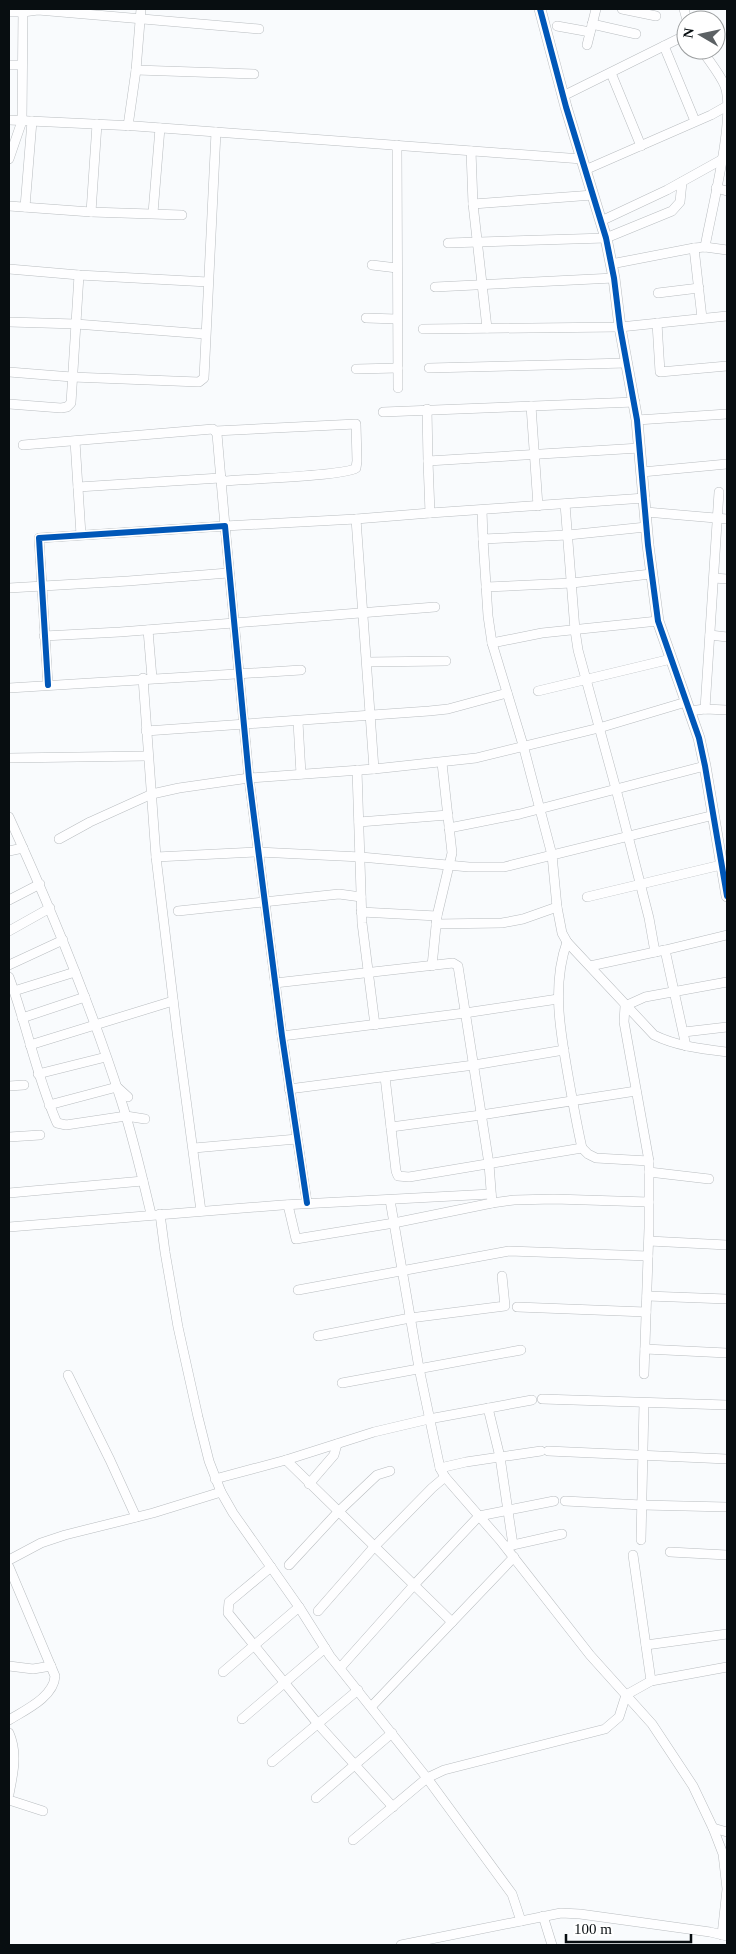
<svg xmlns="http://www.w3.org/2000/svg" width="736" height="1954" font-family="Georgia,serif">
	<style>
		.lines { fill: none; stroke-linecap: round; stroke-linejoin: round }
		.street-casing { stroke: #b9bdc0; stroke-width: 10 }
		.secondary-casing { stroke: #b9bdc0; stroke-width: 12 }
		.street { stroke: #fefeff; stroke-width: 9 }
		.secondary { stroke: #fefeff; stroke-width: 11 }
		.cycleway-casing { stroke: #fff; stroke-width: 9 }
		.cycleway { stroke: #0057b8; stroke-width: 6 }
	</style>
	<rect width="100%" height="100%" fill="#f9fbfd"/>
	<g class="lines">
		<defs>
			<g id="street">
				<path d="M622,9L656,16"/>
				<path d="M684,9L687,20"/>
				<path d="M9,12H23L38,10L259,29"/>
				<path d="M592,24L636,34"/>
				<path d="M557,26L590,32"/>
				<path d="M587,45L596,9"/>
				<path d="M664,46L695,121"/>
				<path d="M702,50C709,61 720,74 725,86C736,117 711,212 705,247"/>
				<path d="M9,65H22"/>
				<path d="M136,70L254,74"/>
				<path d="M611,73L641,146"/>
				<path d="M563,96L686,35"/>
				<path d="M9,120L135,126L582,159"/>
				<path d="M128,126L136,70L141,9"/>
				<path d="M397,145L398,388"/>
				<path d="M471,151L473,204L487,328"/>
				<path d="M9,159L22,121L23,9"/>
				<path d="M585,170L711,115L727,106"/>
				<path d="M716,188L727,191"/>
				<path d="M473,204L593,195"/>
				<path d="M9,206L91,212L182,215"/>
				<path d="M25,207L32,121"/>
				<path d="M91,212L97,124"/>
				<path d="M153,213L160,128"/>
				<path d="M601,221L667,190L721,160"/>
				<path d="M448,243L606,238L672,211L680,202L682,182"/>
				<path d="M694,248L702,318"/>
				<path d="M611,264L694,248L705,247L727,250"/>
				<path d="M372,265L397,268"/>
				<path d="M9,269L79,275L208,282"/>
				<path d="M435,287L614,278"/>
				<path d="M658,293L699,288"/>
				<path d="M366,318L397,319"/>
				<path d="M9,322L76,324L205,334"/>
				<path d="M657,323L660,372L727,366"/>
				<path d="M423,329L620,327L727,316"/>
				<path d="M429,368L627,363"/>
				<path d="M356,369L398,368"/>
				<path d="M9,372L72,377L199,382L204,378L216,132"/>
				<path d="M9,404L61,408L67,407L71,403L79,275"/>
				<path d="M531,406L538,506"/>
				<path d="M427,409L428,461L640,448"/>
				<path d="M383,412L635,402"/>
				<path d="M637,420L727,414"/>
				<path d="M75,441L81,535"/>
				<path d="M23,445L213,429L217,434L225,526L356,519L430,513"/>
				<path d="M428,461L430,513L645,498"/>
				<path d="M642,472L727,464"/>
				<path d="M78,487L220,478L225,481C245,479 345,476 356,468L357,461L356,424L215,431"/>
				<path d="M565,504L575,630L578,650L616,789L649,918L655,952L665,950L686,1046"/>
				<path d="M482,510L483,539L568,535L646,527"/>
				<path d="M646,512L727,519"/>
				<path d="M356,519L374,769"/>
				<path d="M483,539L488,616L492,643L523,745L552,855L557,907L562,933L567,942L654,1035C676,1046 702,1049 727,1052"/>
				<path d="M714,578L727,579"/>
				<path d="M486,587L572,583L651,574"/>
				<path d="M9,588L128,581L228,573"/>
				<path d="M148,630L152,678"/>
				<path d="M710,635L727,637"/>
				<path d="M44,636L120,632L435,607"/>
				<path d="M492,643L542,633L658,621"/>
				<path d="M367,662L446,661"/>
				<path d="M143,678L156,857L177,1032L201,1211"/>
				<path d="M48,685L39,538L225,526L249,778L282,1036L307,1203"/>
				<path d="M9,688L301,670"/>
				<path d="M538,691L671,659"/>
				<path d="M705,709L719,492"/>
				<path d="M689,711L705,709L727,710"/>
				<path d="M298,722L301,774"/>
				<path d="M146,731L429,711L448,709L507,693"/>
				<path d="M9,758L147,756"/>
				<path d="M357,770L362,923L375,1025"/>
				<path d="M9,817C51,909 90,1003 121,1100C133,1137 142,1176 151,1214"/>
				<path d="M359,822L448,815"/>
				<path d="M449,828L520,814L705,766"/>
				<path d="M59,839L90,822L152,794L179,788L249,778L374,769L476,758L599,728L686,702"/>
				<path d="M9,851L23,848"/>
				<path d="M156,857L258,852L361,857L469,867H504L714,815"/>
				<path d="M587,897L721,865"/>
				<path d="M9,900L40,884"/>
				<path d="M178,911L339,894L361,897"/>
				<path d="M361,912L437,916"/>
				<path d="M436,924L502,923L523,919L557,907"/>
				<path d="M9,931L50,908"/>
				<path d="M567,942C551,987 561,1035 569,1081C573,1103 577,1126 582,1148L588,1154L596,1158L649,1161"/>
				<path d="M665,950L727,935"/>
				<path d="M9,965L63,940"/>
				<path d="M432,966L437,916L452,853L442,763"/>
				<path d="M590,966L655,952"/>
				<path d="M9,977C27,1025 36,1075 57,1123L66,1125L126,1116L145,1119"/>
				<path d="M275,983L453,963L458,966L489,1164L492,1203"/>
				<path d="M14,991L75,972"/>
				<path d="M22,1018L85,997"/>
				<path d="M684,1032L727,1027"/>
				<path d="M282,1036L465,1013L558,999"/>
				<path d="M30,1045L173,1001"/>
				<path d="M38,1074L106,1057"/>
				<path d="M385,1077L396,1171L398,1176L409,1177L582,1148"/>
				<path d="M9,1086L24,1085"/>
				<path d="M289,1089L474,1065L564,1050"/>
				<path d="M49,1105L117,1087L128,1097"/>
				<path d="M391,1127L481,1115L636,1091"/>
				<path d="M9,1137L40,1135"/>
				<path d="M194,1148L297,1139"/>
				<path d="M649,1172L709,1179"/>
				<path d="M9,1193L143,1181"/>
				<path d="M390,1200L419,1368L440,1468L445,1477L500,1540L590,1655L652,1724L693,1786L713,1828L723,1854L727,1889L722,1935"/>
				<path d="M288,1205L296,1239L394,1223L492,1203L514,1200L554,1199L649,1202"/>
				<path d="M160,1214L165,1252L178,1327L198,1417L209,1461L221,1492L233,1513L299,1607L330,1656L427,1778L512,1894L521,1921"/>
				<path d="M9,1227L282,1205L491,1194"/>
				<path d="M649,1241L727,1245"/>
				<path d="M298,1290L509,1251L648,1256"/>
				<path d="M647,1296L727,1299"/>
				<path d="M517,1307L646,1312"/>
				<path d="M318,1336L410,1318L505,1306L502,1276"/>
				<path d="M645,1349L727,1353"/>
				<path d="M644,1374L649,1228V1161L624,1022L625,1006L645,997L727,982"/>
				<path d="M68,1375L110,1460L136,1517"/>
				<path d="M342,1383L521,1350"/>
				<path d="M542,1399L727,1405"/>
				<path d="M488,1408L500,1457L513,1545"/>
				<path d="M548,1451L727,1459"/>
				<path d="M286,1460L452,1622"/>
				<path d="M440,1468L466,1462L541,1451"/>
				<path d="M215,1479L286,1460L374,1432L429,1419L532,1400"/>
				<path d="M309,1484L334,1455L337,1444"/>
				<path d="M565,1501L642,1505L727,1507"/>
				<path d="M641,1540L644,1403"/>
				<path d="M508,1546L562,1534"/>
				<path d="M670,1552L727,1555"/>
				<path d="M633,1555L651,1681"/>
				<path d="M9,1560L41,1543L65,1535L153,1513L221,1492"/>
				<path d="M289,1565L338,1512L377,1475L390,1471"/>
				<path d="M9,1567L55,1676C54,1697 25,1710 9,1720"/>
				<path d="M271,1567L229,1602L228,1613L318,1724L393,1807"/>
				<path d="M318,1611L374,1547L432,1488L445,1477"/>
				<path d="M646,1645L727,1634"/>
				<path d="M9,1666L33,1669L51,1666"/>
				<path d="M340,1668L414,1585L479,1516L554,1501"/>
				<path d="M223,1672L299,1607"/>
				<path d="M371,1707L514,1557"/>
				<path d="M242,1719L325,1648"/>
				<path d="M9,1733C18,1753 13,1774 9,1794"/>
				<path d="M272,1762L358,1690"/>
				<path d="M316,1798L392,1733"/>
				<path d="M9,1800L43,1811"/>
				<path d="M713,1828L727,1832"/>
				<path d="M353,1840L427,1778L444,1770L605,1729L619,1717L626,1695L651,1681L727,1667"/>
				<path d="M543,1916L552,1945"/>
				<path d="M401,1945L561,1913L580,1914L710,1932L727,1936"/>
			</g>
			<path id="secondary" d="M540,9L566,107L606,238L614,278L620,327L637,420L648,545L658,621L699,738L705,766L727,896"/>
		</defs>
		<use href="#street" class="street-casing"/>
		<use href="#secondary" class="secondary-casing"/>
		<use href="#street" class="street"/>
		<use href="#secondary" class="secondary"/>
		<defs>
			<g id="cycleway">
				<path d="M540,9L566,107L606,238L614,278L620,327L637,420L648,545L658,621L699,738L705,766L727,896"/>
				<path d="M48,685L39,538L225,526L249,778L282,1036L307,1203"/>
			</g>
		</defs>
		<use href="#cycleway" class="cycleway-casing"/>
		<use href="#cycleway" class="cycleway"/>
	</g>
	<rect width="736" height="1954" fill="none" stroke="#080e11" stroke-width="20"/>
	<g transform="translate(701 35) rotate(279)"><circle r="24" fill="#ffffff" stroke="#9c9fa0"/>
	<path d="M0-4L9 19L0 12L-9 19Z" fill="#5c6164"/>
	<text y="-8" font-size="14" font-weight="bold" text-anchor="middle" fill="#080e11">N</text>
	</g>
	<path d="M566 1934v8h125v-8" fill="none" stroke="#080e11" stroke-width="2.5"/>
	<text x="574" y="1934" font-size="15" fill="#080e11" stroke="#ffffff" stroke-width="4" paint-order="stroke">100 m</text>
</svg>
